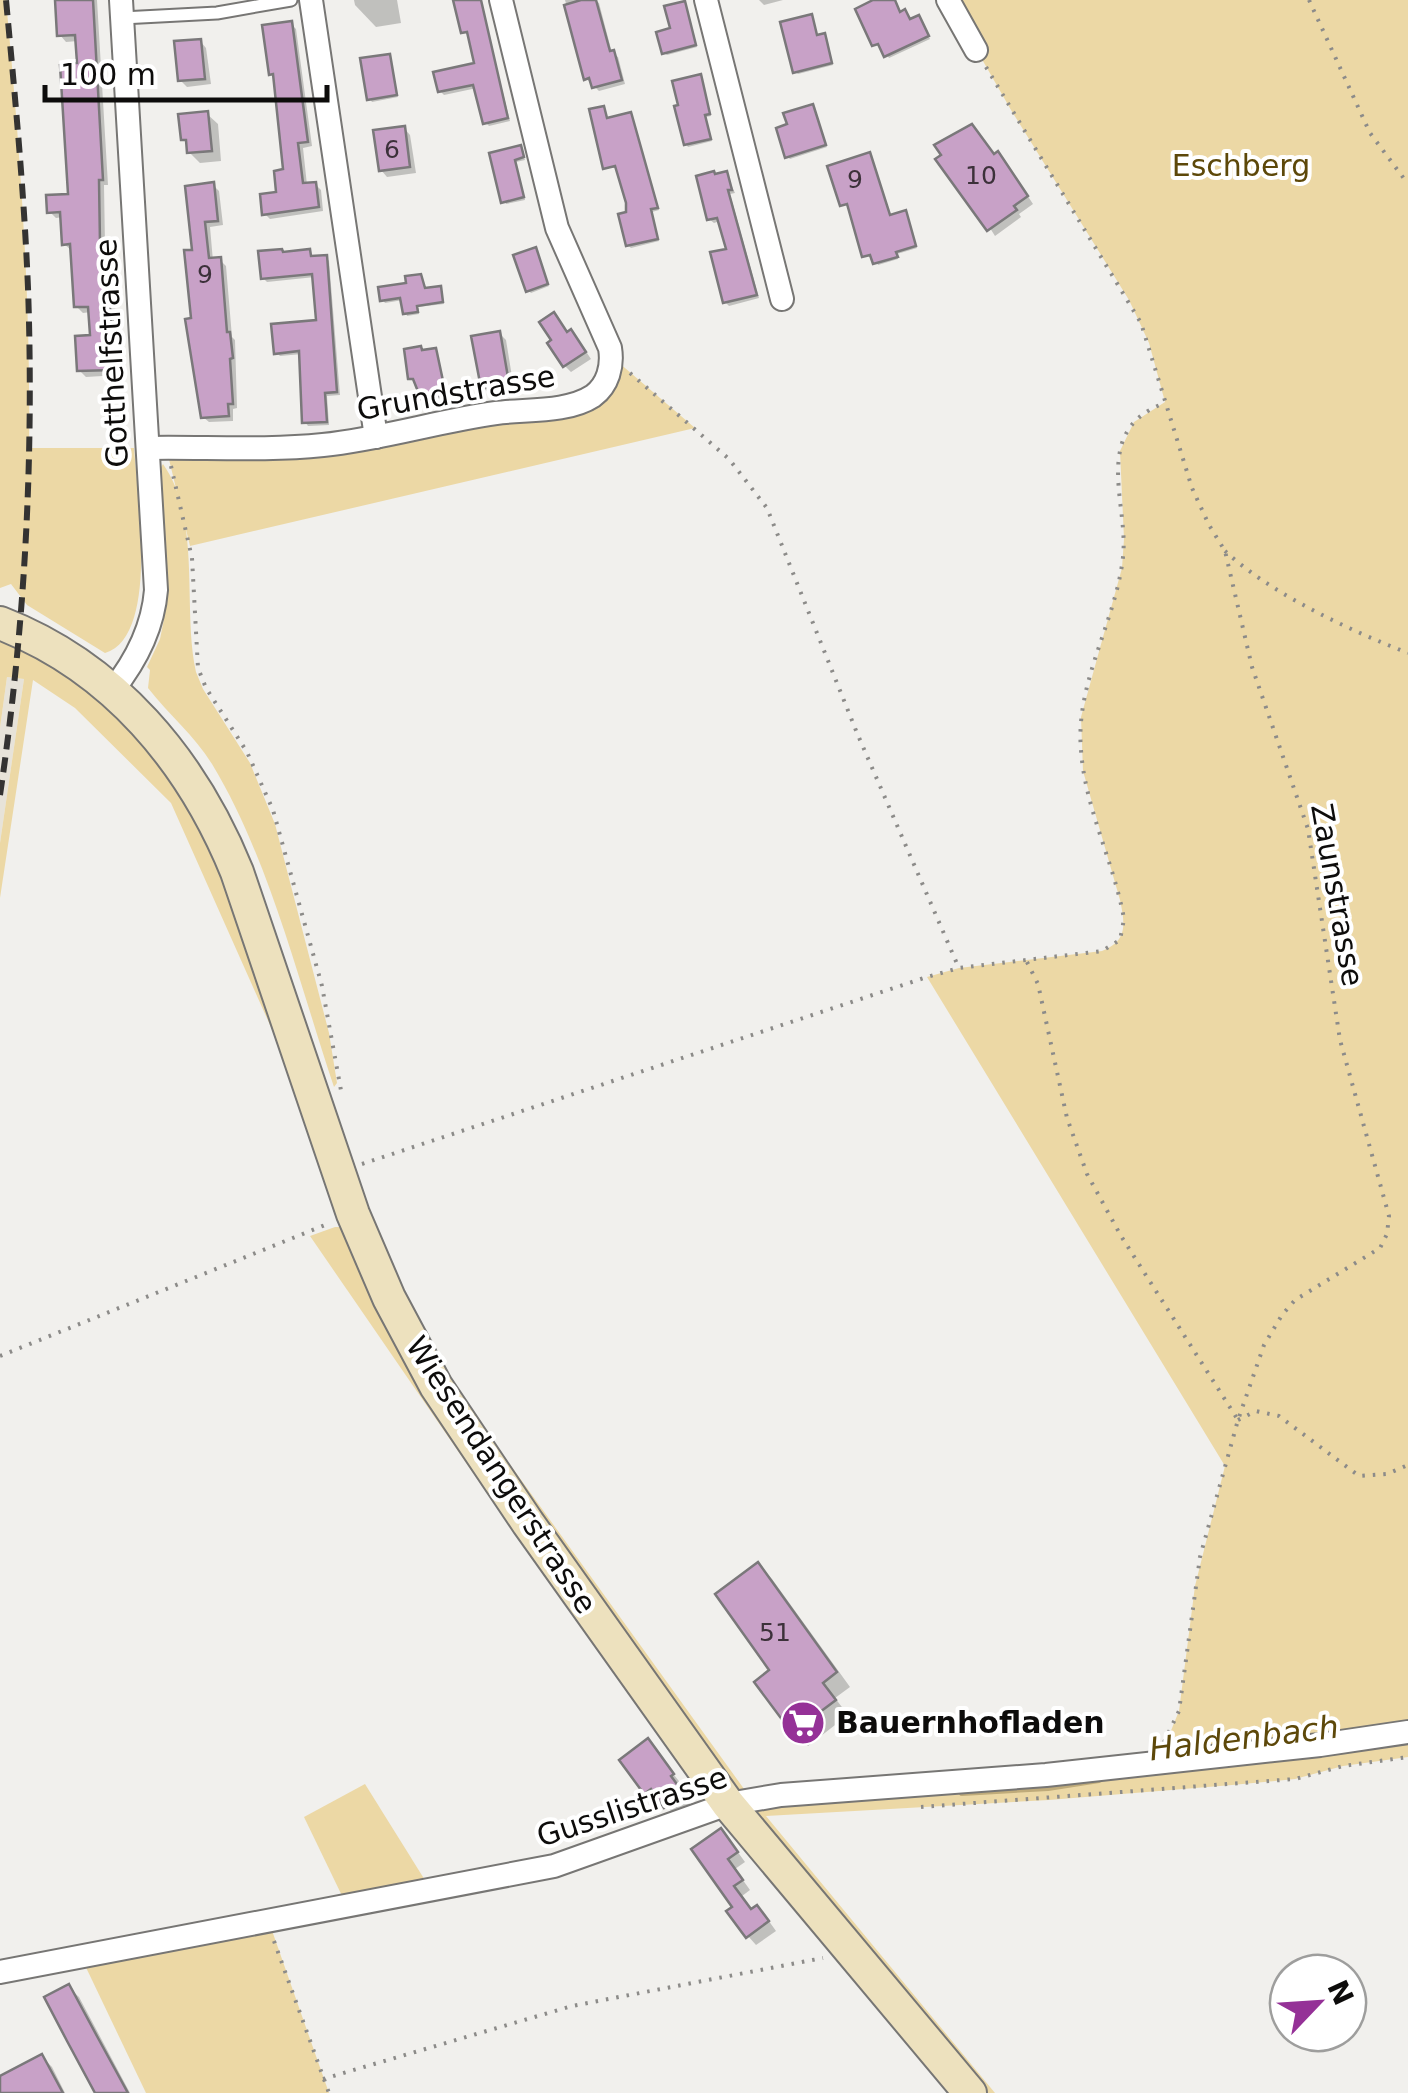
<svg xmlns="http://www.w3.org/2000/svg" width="1408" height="2093" font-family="'DejaVu Sans',sans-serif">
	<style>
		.built { fill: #e7e3d9 }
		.green { fill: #ecd8a5 }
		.shadow { fill: #0003 }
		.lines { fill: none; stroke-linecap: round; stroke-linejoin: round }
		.stream { stroke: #bfab7a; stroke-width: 6 }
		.building { fill: #c8a1c7; stroke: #7a787a; stroke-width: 2.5 }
		.lane-casing { stroke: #777674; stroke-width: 15 }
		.street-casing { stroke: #777674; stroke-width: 26 }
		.secondary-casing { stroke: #777674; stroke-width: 36 }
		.path { stroke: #8c8b89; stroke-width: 4; stroke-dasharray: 2.5 8; stroke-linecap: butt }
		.lane { stroke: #fff; stroke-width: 11 }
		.street { stroke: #fff; stroke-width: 22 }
		.secondary { stroke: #ede1be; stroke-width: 32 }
		.rail { stroke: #343332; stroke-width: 6; stroke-dasharray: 15 8; stroke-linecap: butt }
		.labels { text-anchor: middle; stroke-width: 8; stroke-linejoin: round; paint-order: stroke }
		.number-label { font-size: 25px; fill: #3c313a }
		.park-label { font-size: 30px; fill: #5d4809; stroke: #fff }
		.street-label { font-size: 30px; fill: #0d0c0b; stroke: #fff }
		.poi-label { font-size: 30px; font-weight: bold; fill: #0d0c0b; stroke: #fff; text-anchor: start }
		.water-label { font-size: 32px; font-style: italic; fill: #5d480a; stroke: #fff }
	</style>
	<rect width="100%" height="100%" fill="#f1f0ed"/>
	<path class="built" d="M7,677L24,679L0,843V728Z"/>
	<g class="green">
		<path d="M0,0H6C20,149 31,298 29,448H134C137,491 160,637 105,653L27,605L11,584L0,588Z"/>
		<path d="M948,0H1408V1757L1343,1766L1295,1779L1232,1785L1049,1800L766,1816L995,2093H970L728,1804L475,1416L752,1800L1149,1762L1170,1733L1179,1711L1195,1586L1225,1466L927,977L959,968L1102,951C1128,941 1125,924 1120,900L1083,771L1081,717L1122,568L1124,539L1120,451L1134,422L1165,402L1149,343L1129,300L1011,110Z"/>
		<path d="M611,356L695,428L190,546L166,447L276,448L583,401Z"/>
		<path d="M163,464C202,519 182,609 196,672L203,689L250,763L275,824L329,1033L337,1083L334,1087C299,983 269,858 212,764C194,735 169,715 148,688L150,670L147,667L160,639L164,619L158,472Z"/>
		<path d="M0,639L38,656L113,710L202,814L278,1043L171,803L75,708L33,680L0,898V843L24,679L7,677L0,728Z"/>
		<path d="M335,1227H344L521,1526L513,1531L310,1236Z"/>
		<path d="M365,1784L428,1885L345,1902L304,1817Z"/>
		<path d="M269,1922L329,2093H146L81,1957Z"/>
	</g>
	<g class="shadow">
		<path d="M57,0H97L108,185H104L105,245L112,251L119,375L86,377L79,370L92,338L91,312L83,313L76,306L71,250L64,244L63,217L56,218L49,211L71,197L80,66L78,41L66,42L60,35Z"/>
		<path d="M354,0H397L401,23L376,27L355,5Z"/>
		<path d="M456,0H480L510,121L489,126L485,122L477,88L444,95L440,91L477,65L470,35L463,32Z"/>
		<path d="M565,0H595L599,3L612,53L618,57L625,84L599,91L586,78Z"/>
		<path d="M759,0H783L764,5Z"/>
		<path d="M879,0H894L901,14L910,22L921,21L930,39L889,58L881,45H874Z"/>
		<path d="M684,4L697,47L667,55L664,53Z"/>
		<path d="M811,17L818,37L827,38L833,65L798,74L795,71Z"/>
		<path d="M291,24L296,29L312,146L303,148L307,185L315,184L321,190L323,211L270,219L265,214L279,195L285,171L276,78L272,73Z"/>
		<path d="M200,41L206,48L211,84L187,87L180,80Z"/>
		<path d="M389,56L398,97L372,102L370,99Z"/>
		<path d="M700,77L711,116L706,117L712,141L688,147L686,144Z"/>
		<path d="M812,107L827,147L790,159L787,156Z"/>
		<path d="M604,108L608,120L630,115L633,118L659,210L652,212L659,241L631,248L628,245L629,203L618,168H606Z"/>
		<path d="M207,114L218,124L221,161L200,163L189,152V144L183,139Z"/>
		<path d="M404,128L410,135L416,173L387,177L381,170Z"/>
		<path d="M520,147L525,160L516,162L525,200L506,204L492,154Z"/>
		<path d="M869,155L891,217L905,213L908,216L917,248L897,254L898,259L878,265L874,256H864L850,205H842Z"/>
		<path d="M944,155L995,157L1004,160L1033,204L1019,214L1021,217L995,236Z"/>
		<path d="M726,174L735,193L730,194L759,298L729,306L725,302L729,250L720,221L714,223L709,219Z"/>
		<path d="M213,185L219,191L223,225L210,227L213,261L220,260L226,266L232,337L235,340L237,408L233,409V421L209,422L203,417L194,320V252Z"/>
		<path d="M309,252L313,258L326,257L329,261L340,395L327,396L329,425L308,426L305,422L302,354L280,356L276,352L319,323L315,277L267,282L263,278Z"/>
		<path d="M537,253L549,286L531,293L528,290Z"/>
		<path d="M420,276L426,290L442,291L444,304L418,307L419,314L407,316L403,300L385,303L383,300Z"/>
		<path d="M560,322L568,334L571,332L577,338L591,359L571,372L565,366Z"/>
		<path d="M499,333L506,340L514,389L489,394L483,387Z"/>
		<path d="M435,350L447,397L426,401L416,380L411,378Z"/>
		<path d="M758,1565L772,1579L850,1687L835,1698L848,1715L808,1746L794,1732L773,1671Z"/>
		<path d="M648,1742L682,1785L679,1787L692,1806L676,1817L661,1799L656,1803L646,1793Z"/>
		<path d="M729,1840L745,1862L735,1869L750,1890L742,1896L753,1911L766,1917L776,1931L756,1945L748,1936L736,1907L694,1849Z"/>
		<path d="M68,1987L79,1997L130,2093H98Z"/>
		<path d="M42,2057L52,2067L65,2093H0V2079Z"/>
	</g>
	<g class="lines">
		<path class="stream" d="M962,1793L1048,1788L1099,1780"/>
	</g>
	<g class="building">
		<path d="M55,0H93L103,180H99L100,243H106L114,370L77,371L75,336L90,335L88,307H74L70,244L62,245L60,212L47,213L46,195L68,194L60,65L77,63L75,35L57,36Z"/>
		<path d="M453,0H481L508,118L483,124L473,85L438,92L433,72L474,63L467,32L461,33Z"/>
		<path d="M581,0H596L610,51L614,50L622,80L592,88L589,78L584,80L564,5Z"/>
		<path d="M873,0H895L900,12L905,9L910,19L919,15L929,36L884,57L878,44L872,46L855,9Z"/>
		<path d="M685,1L696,45L662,54L656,32L670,28L664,6Z"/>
		<path d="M812,14L817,35L825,33L832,63L793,73L780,22Z"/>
		<path d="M292,21L308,142L298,143L303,183L316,182L319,207L262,215L260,194L276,192L274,171L283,169L273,74L269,75L262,25Z"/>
		<path d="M201,39L205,79L178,81L174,41Z"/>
		<path d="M390,54L397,95L367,100L360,58Z"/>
		<path d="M701,74L710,114L705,115L711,139L684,145L674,106L678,105L672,81Z"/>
		<path d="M813,104L826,145L785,158L776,128L787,124L783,113Z"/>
		<path d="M604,106L607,118L631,112L658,208L651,209L658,239L626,246L618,214L626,212V203L615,166L603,169L589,109Z"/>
		<path d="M208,111L212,151L187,153L186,140H181L178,114Z"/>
		<path d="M972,124L994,154L998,151L1028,196L1014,206L1017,210L987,231L935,159L941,155L934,145Z"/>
		<path d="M405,126L410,167L379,171L373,130Z"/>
		<path d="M521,145L524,157L515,160L524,197L501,203L489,153Z"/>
		<path d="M870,152L890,215L906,210L916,246L896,252L898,257L873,264L870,255L862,257L847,204L840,206L827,166Z"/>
		<path d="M714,171L715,174L727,171L732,190H728L757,295L723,303L710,252L726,249L717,218L707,220L696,176Z"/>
		<path d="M214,182L218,221L205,222L209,258L221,257L227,332H230L233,358L230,359L233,404H228L229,416L201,418L185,319L191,318L184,250H192L185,186Z"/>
		<path d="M536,247L548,284L526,292L513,255Z"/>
		<path d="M282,249L283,252L310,249L311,256L327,255L337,392L325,393L327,422L302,423L299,351L274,354L271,324L316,320L312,274L261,279L258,251Z"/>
		<path d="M421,274L425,288L441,286L443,302L417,306L418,312L403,314L400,298L380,301L378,287L406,283L405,276Z"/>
		<path d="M554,312L567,332L571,329L586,352L563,367L547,343L551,340L539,322Z"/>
		<path d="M500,331L509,383L481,388L471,336Z"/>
		<path d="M421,346L422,350L436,348L446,395L421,399L413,379H408L404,349Z"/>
		<path d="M758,1562L837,1672L823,1683L836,1700L792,1733L754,1682L769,1670L715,1594Z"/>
		<path d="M648,1738L674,1774L671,1776L684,1794L664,1808L651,1789L644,1794L619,1760Z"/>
		<path d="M721,1828L738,1852L728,1859L743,1880L734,1886L751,1909L757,1905L769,1921L746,1938L726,1911L732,1907L691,1849Z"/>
		<path d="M69,1984L98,2038L128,2093H95L67,2041L44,1997Z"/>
		<path d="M42,2054L63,2093H0V2076Z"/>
	</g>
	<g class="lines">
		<defs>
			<path id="lane" d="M122,18L217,13L291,0"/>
			<g id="street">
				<path d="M311,0L376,437"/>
				<path d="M706,0L782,299"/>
				<path d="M948,0L976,50"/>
				<path d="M148,448C206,447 265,451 323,445C382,439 438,421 496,413C525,409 567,413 593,396C608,385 613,366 610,348L557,228L501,0"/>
				<path d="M112,691C136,661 153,628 156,590L121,0"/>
				<path d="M0,1972L554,1866L728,1804L781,1795L1046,1775L1320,1745L1408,1732"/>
			</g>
			<path id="secondary" d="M0,623C114,667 192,761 237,872L353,1214L389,1298L436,1386L528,1523L728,1804L970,2093"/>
		</defs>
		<use href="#lane" class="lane-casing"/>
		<use href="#street" class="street-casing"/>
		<use href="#secondary" class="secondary-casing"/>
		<g class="path">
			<path d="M1309,0L1370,133L1408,184"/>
			<path d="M986,67L1141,323L1192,488L1209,525L1225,551L1252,667L1308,829L1340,1040L1389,1216L1387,1234L1380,1248L1295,1300L1282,1315L1264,1345L1238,1420L1200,1557L1179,1711L1164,1742"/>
			<path d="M630,373L729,459L767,508L857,733L958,966"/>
			<path d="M171,466L192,558L198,668L206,688L247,752L273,810L322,986L342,1096"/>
			<path d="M1225,551C1271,594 1349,630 1408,653"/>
			<path d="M1027,962L1038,984L1067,1118L1087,1174L1121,1236L1238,1420"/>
			<path d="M362,1164L927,977L959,968L1102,951L1120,940L1124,919C1114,862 1085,809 1081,750C1075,682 1116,622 1123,557C1127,520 1111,479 1122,443C1129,422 1145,410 1165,403"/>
			<path d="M0,1356L330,1223"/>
			<path d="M1238,1420L1256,1411L1279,1416L1359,1476L1387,1474L1408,1465"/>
			<path d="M921,1807L1295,1779L1343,1766L1408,1757"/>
			<path d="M274,1941L329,2093"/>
			<path d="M323,2079L572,2006L823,1958"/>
		</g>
		<use href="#lane" class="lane"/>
		<use href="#street" class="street"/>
		<use href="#secondary" class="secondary"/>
		<path class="rail" d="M0,795C25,627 34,457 28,288C24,191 15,96 6,0"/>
	</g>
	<defs>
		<symbol id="supermarket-disc" viewBox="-11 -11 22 22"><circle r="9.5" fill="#953197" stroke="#fff"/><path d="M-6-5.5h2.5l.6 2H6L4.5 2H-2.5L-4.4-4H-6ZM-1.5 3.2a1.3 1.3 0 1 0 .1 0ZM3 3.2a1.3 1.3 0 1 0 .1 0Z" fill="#fff"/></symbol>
	</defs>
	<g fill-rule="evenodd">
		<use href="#supermarket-disc" x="778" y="1698" width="50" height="50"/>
	</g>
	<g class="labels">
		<g class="number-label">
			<text x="392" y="158">6</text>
			<text x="981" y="184">10</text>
			<text x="855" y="188">9</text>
			<text x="205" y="283">9</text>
			<text x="775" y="1641">51</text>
		</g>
		<g class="park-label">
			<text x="1241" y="176">Eschberg</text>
		</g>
		<g class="street-label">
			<text transform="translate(112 353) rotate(-93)" y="10">Gotthelfstrasse</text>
			<text transform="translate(456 393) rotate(-10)" y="10">Grundstrasse</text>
			<text transform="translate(1337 895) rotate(80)" y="10">Zaunstrasse</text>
			<text transform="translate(501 1475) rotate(57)" y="10">Wiesendangerstrasse</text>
			<text transform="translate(632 1807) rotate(-18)" y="10">Gusslistrasse</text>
		</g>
		<g class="poi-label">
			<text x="836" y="1733">Bauernhofladen</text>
		</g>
		<g class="water-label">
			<text transform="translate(1244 1738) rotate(-7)" y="11">Haldenbach</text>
		</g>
	</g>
	<g transform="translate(1318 2003) rotate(65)"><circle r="48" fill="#ffffff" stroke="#9e9e9d" stroke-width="2.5"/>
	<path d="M0-8L18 38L0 25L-18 38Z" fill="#953197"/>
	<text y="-15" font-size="28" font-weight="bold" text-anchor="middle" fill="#0d0c0b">N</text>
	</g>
	<path d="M45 85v15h282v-15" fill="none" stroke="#0d0c0b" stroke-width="5"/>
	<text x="60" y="85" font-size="30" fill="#0d0c0b" stroke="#ffffff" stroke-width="8" paint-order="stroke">100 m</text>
</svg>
